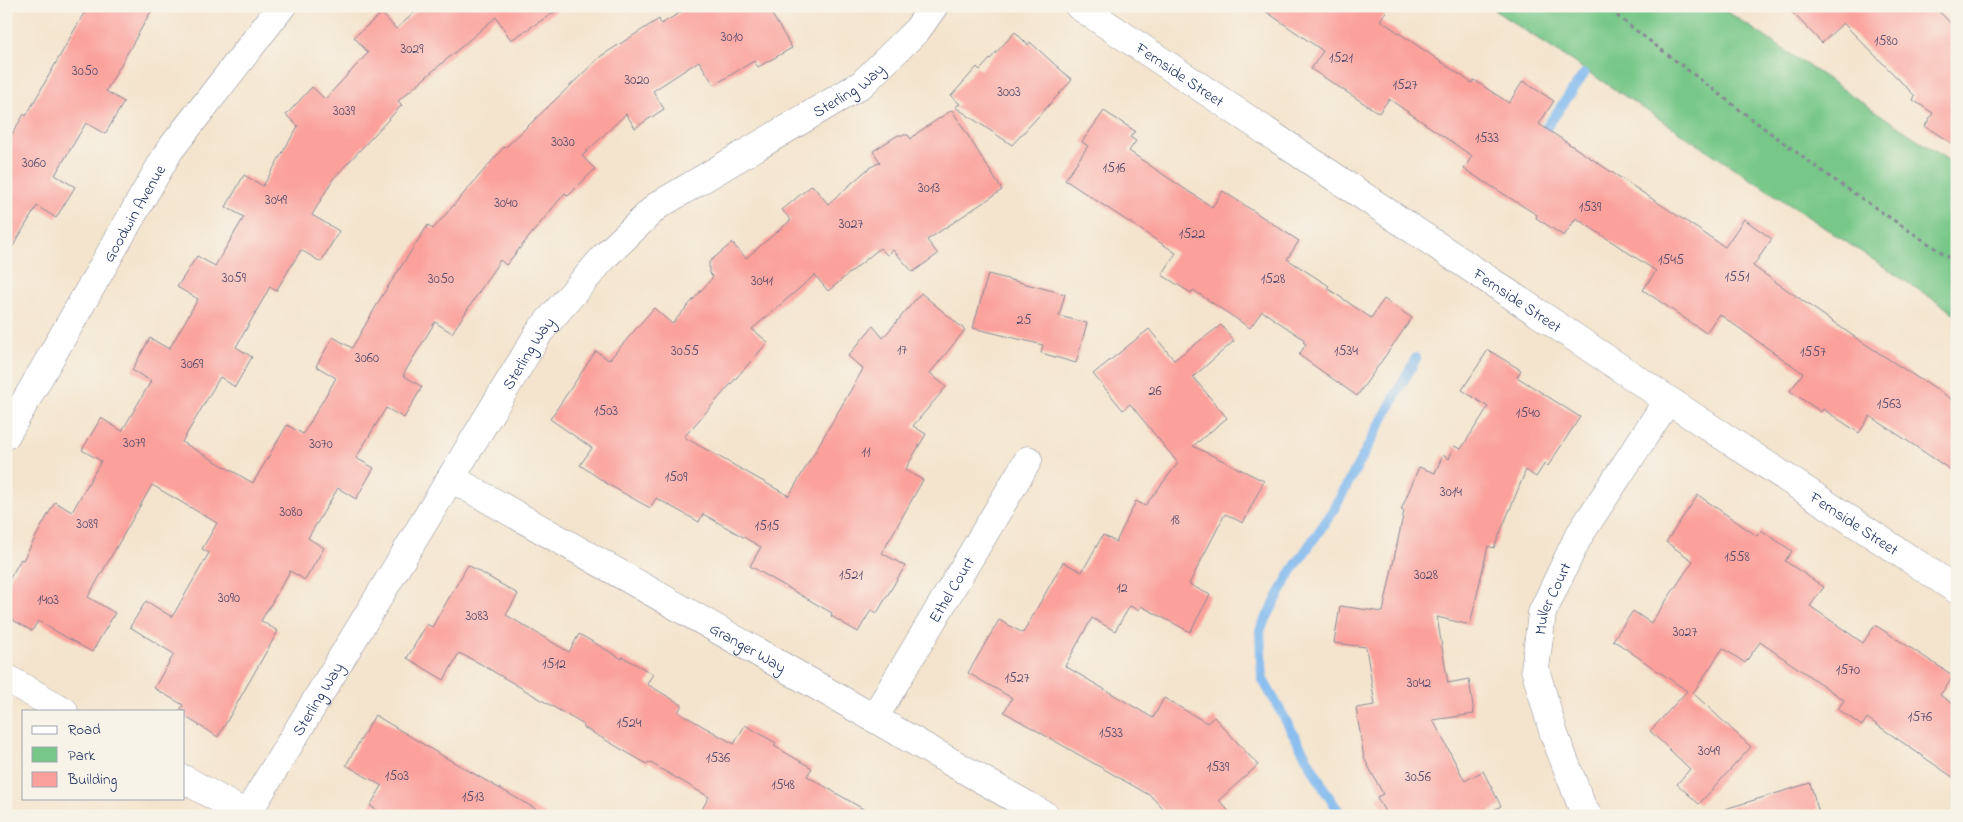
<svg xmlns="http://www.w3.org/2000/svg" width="1963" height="822" font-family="'Indie Flower',sans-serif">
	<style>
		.green { fill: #77c788; stroke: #497b73 }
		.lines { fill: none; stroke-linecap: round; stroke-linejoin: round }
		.stream { stroke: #7eb8ef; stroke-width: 10 }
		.building { fill: #fba09b }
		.street-casing { stroke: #888a96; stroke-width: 29 }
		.path { stroke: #888a96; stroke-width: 3; stroke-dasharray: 4 4; stroke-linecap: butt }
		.street { stroke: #fff; stroke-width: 28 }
		.labels { text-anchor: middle; stroke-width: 4; stroke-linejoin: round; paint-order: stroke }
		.number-label { font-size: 14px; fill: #534b6d }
		.street-label { font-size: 16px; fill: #1b2f5e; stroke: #f7f3e8 }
	</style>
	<rect width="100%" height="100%" fill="#f7f3e8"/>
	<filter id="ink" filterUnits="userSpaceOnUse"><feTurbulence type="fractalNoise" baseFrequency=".02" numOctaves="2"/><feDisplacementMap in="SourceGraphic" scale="10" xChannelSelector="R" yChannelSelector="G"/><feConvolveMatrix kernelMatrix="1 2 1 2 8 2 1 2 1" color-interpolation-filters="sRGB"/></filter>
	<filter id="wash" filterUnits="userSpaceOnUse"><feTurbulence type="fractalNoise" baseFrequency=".0096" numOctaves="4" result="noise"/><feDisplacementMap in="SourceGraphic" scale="20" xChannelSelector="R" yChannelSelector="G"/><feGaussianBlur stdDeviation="1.12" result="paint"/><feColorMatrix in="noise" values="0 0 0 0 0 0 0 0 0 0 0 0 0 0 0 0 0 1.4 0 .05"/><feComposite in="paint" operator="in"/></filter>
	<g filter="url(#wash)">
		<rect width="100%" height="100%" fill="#f4e4cd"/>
		<path class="green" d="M1503,6H1719L1957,166V315L1494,10Z"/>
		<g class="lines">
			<g class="stream">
				<path d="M1539,138L1584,74"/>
				<path d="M1342,816L1327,794L1262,678L1260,630L1291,572L1333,511L1416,358"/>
			</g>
		</g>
		<g id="blocks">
			<g class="building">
				<path d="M88,6H154L106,91L124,102L105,134L86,123L55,175L75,187L56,218L37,206L6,258V144L24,114L26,116Z"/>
				<path d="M422,6H564L511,40L496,17L398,101L402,105L333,179L312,215L339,231L321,262L301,250L276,291L270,287L236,347L252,357L235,387L220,377L182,442L253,483L287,425L303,434L336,378L316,366L333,337L352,348L382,296L428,225L433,229L504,147L505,148L601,56L659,19L661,24L691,6H767L792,48L758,67L754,61L714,85L699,61L653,91L664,109L635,128L626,114L582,156L595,169L568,196L565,193L506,265L500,260L452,333L435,322L403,375L422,387L404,418L386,408L356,458L374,468L356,499L338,488L308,538L324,548L305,580L290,571L261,621L278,631L218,737L184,716V711H180L183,705L154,688L174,654L130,627L146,601L172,617L209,553L202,549L217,523L152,485L88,597L115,613L92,652L38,621L32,631L6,616V585L21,559L23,560L55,502L72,512L101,461L82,450L101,418L122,431L151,381L132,370L150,338L169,349L198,299L177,287L197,256L215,266L244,217L226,207L244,175L263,186L298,126L286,115L312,87L325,99L368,53L354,37L382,13L396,29Z"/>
				<path d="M1258,6H1390L1380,20L1472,83L1474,80L1509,103L1523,81L1554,101L1539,124L1725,247L1744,219L1772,239L1753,266L1859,340L1924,382L1925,381L1957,403V474L1870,416L1859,433L1823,409L1821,412L1790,391L1803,373L1719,314L1706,333L1643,290L1656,271L1576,218L1564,236L1536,218L1537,215L1464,169L1472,156L1389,99L1379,113L1311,69L1323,51Z"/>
				<path d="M1786,6H1934L1957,30V147L1925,126L1933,113L1913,100L1915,96L1843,23L1822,43Z"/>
				<path d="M1015,32L1028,45L1030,42L1072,80L1012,145L955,107L960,104L951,96L977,67L980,70Z"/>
				<path d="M952,110L1002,190L927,240L938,254L913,272L893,250L887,255L880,248L828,291L815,275L752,329L768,342L684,437L789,496L863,369L848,356L873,326L883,338L921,293L965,330L930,373L946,387L913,426L926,434L905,470L923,480L882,553L905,566L877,613L871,610L858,632L831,616L832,613L750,566L761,547L703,514L699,522L656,498L650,508L609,485L580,465L592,448L550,419L596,351L609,360L654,308L672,324L713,277L709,273V262L732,243L746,258L791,220L782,210L812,185L828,204L869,168L880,162L873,151L898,135H908L911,139L917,133Z"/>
				<path d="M1104,111L1135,131L1130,137L1136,141L1129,151L1164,175L1212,207L1223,191L1299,241L1287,259L1329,286L1327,288L1371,318L1384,299L1412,318L1357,396L1299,355L1306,344L1303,342L1305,340L1262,311L1250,328L1193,290L1191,293L1162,275L1176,253L1065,180L1088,146L1082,142Z"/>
				<path d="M988,274L1065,294L1059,316L1087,323L1076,363L1041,353L1043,345L973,328Z"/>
				<path d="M1221,325L1234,341L1193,377L1227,418L1193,446L1264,481L1243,523L1225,514L1189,584L1210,595L1190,632L1141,606L1138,610L1130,606L1115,631L1092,618L1065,666L1153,718L1164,698L1207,723L1214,717L1258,765L1219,800L1233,816H1169L1151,796L1004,712L1012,698L968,673L999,620L1023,633L1063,562L1082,572L1103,535L1116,542L1136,501L1145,506L1178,463L1130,404L1123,410L1093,374L1149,329L1174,360Z"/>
				<path d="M1488,350L1521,370L1517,377L1580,417L1548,466L1545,463L1536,477L1526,470L1494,548L1488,546L1470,625L1437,617L1448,683L1469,679L1474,714L1433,720L1465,781L1483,771L1501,806L1483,816H1387L1377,797L1383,794L1364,758L1356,708L1375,705L1366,647L1334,643L1340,606L1383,612L1404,511L1401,510L1419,467L1435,473L1443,455L1449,459L1454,446L1461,449L1488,407L1462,390Z"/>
				<path d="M1698,495L1757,536L1761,530L1792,551L1785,561L1824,587L1810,606L1863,643L1875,625L1954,676L1940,695L1957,707V780L1867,718L1862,726L1838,709L1844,700L1760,642L1745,663L1723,648L1693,693L1751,747L1699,804L1677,784L1690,769L1650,731L1687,691L1613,640L1633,611L1651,623L1693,561L1666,542Z"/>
				<path d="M468,565L518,594L506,615L569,652L579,634L622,659L623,657L653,674L647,684L682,705L678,712L734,744L745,725L776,743L774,746L812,768L807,776L875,816H698L709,797L649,762L647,764L583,727L584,725L479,663L459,653L444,680L407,658L427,624L432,627Z"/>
				<path d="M375,715L441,755L548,816H387L370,806L382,786L346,765Z"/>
				<path d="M1810,783L1820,816H1726L1725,809Z"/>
			</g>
		</g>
	</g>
	<g filter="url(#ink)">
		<use href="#blocks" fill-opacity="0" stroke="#888a96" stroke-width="1"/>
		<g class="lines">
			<defs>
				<g id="street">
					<path id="s1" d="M1079,6L1668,400L1957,590"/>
					<path id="s2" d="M6,435L169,151L282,6"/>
					<path id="s3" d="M451,478L1046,816"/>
					<path d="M6,678L64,711"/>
					<path id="s4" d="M874,718L1028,460"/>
					<path d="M184,779L249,816"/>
					<path id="s5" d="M247,814L540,331L605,256L657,206L862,84L917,30L934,6"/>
					<path id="s6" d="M1588,816L1583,809L1554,734L1535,669L1542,613L1578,537L1668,400"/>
				</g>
			</defs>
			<use href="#street" class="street-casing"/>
			<path class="path" d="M1604,6L1761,126L1833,179L1957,263"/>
			<use href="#street" class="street"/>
		</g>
	</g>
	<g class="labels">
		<g class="number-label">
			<text x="732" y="41">3010</text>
			<text x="1886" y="45">1580</text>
			<text x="412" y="53">3029</text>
			<text x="1341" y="62">1521</text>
			<text x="85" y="75">3050</text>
			<text x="637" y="84">3020</text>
			<text x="1405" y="89">1527</text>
			<text x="1009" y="96">3003</text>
			<text x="344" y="115">3039</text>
			<text x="1487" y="142">1533</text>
			<text x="563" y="146">3030</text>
			<text x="34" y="167">3060</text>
			<text x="1114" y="172">1516</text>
			<text x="929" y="192">3013</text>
			<text x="276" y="204">3049</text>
			<text x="506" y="207">3040</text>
			<text x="1590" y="211">1539</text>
			<text x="851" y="228">3027</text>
			<text x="1192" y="238">1522</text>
			<text x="1671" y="264">1545</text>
			<text x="1737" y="281">1551</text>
			<text x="234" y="282">3059</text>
			<text x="441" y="283">3050</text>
			<text x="1273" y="283">1528</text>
			<text x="762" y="285">3041</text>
			<text x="1024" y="324">25</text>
			<text x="902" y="354">17</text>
			<text x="685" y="355">3055</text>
			<text x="1346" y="355">1534</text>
			<text x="1813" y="356">1557</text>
			<text x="367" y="362">3060</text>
			<text x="192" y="368">3069</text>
			<text x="1155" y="395">26</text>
			<text x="1889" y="408">1563</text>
			<text x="606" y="415">1503</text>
			<text x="1528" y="417">1540</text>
			<text x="134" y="447">3079</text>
			<text x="321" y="448">3070</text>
			<text x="866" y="456">11</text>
			<text x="676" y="481">1509</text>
			<text x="1451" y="496">3014</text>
			<text x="291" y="516">3080</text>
			<text x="1175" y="524">18</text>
			<text x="87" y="528">3089</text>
			<text x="767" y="530">1515</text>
			<text x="1737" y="561">1558</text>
			<text x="851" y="579">1521</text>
			<text x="1426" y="579">3028</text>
			<text x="1122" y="592">12</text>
			<text x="229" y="602">3090</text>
			<text x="48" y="604">1403</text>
			<text x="477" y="620">3083</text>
			<text x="1685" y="636">3027</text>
			<text x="554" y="668">1512</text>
			<text x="1848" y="674">1570</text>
			<text x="1017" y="682">1527</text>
			<text x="1419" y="687">3042</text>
			<text x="1920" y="721">1576</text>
			<text x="629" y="727">1524</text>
			<text x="1111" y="737">1533</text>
			<text x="1709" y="755">3049</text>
			<text x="718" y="762">1536</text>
			<text x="1218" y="771">1539</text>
			<text x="397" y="780">1503</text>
			<text x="1418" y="781">3056</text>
			<text x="783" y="789">1548</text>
			<text x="473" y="801">1513</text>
		</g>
		<g class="street-label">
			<text dy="6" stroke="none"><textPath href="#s1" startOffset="122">Fernside Street</textPath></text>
			<text dy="6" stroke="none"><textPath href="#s5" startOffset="960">Sterling Way</textPath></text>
			<text dy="6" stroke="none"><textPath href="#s2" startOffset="256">Goodwin Avenue</textPath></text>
			<text dy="6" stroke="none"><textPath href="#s1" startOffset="528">Fernside Street</textPath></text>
			<text dy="6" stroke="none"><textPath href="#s5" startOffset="540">Sterling Way</textPath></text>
			<text dy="6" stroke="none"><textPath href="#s1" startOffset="932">Fernside Street</textPath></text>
			<text dy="6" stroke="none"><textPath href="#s4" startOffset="150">Ethel Court</textPath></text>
			<text dy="6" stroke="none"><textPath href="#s6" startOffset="230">Muller Court</textPath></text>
			<text dy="6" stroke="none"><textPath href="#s3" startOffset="342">Granger Way</textPath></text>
			<text dy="6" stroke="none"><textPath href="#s5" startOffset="135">Sterling Way</textPath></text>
		</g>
	</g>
	<rect width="1963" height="822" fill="none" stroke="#f7f3e8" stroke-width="25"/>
	<rect x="22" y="710" width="162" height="90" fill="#f7f3e8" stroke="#9fa5b1"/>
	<rect x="32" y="726" width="25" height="8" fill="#ffffff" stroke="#9fa5b1"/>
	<text x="68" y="734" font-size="15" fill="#1b2f5e">Road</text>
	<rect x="32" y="747" width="25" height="15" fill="#77c788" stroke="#9fa5b1"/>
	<text x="68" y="760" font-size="15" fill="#1b2f5e">Park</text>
	<rect x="32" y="772" width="25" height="15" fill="#fba09b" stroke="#9fa5b1"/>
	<text x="68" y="784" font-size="15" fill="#1b2f5e">Building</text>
</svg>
